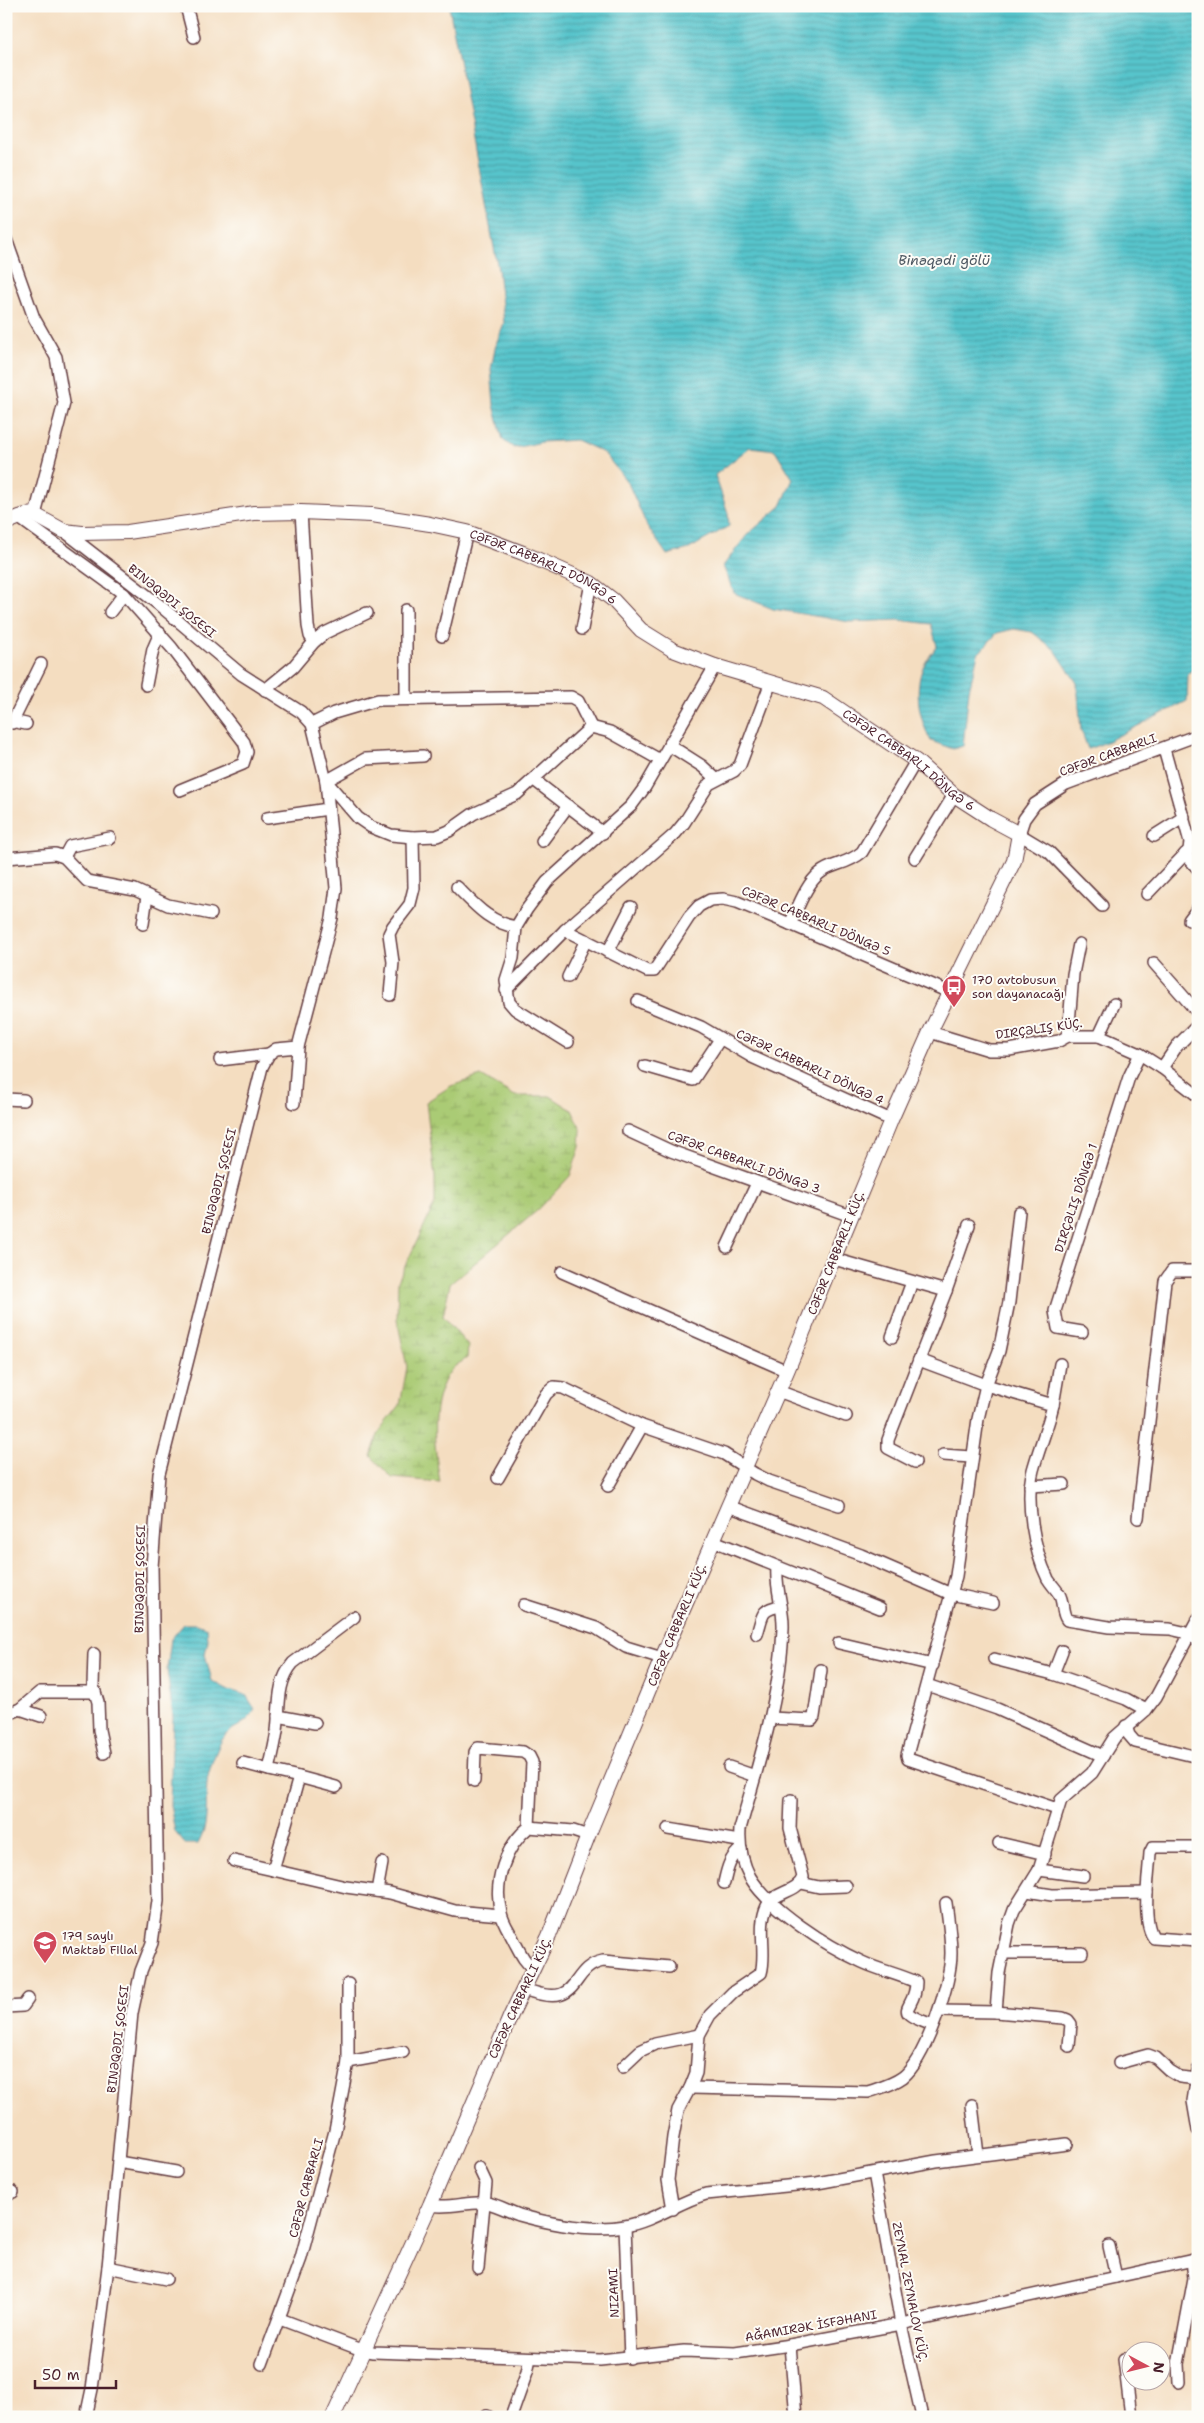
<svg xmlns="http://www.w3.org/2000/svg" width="1204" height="2423" font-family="'Shantell Sans',sans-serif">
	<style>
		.wetland { fill: url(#wetland-marsh); stroke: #7a7550 }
		.water { fill: url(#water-rules); stroke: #50727c }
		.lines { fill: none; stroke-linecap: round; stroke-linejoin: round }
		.minor-casing { stroke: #643c41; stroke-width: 14 }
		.tertiary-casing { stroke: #643c41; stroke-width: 16 }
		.minor { stroke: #fff; stroke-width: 11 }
		.tertiary { stroke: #fff; stroke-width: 14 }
		.labels { text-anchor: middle; stroke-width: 4; stroke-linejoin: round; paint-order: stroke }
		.street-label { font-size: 12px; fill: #4a1f2b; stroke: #fdfcf7 }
		.poi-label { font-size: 12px; fill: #4a1f2b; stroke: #fdfcf7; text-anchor: start }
		.water-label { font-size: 14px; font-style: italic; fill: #4f5963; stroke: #fdfcf7 }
	</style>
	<defs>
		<pattern id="wetland-marsh" width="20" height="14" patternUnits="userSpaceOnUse" patternTransform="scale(1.25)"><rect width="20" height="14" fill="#aacb74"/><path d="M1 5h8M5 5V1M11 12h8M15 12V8" fill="none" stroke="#94ae65"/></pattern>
		<pattern id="water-rules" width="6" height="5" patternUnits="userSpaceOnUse" patternTransform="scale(1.25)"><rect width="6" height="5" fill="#57c5cc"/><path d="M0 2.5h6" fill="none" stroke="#4a9fa6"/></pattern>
	</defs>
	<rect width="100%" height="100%" fill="#fdfcf7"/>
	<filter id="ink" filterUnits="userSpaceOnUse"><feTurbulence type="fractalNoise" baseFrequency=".02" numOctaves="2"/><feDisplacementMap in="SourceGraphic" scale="10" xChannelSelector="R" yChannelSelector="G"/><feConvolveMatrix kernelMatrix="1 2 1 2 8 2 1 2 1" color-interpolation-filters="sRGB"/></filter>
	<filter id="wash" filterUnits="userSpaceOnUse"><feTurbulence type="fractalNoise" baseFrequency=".0096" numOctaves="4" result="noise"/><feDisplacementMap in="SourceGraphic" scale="20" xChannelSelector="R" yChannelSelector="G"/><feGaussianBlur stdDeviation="1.12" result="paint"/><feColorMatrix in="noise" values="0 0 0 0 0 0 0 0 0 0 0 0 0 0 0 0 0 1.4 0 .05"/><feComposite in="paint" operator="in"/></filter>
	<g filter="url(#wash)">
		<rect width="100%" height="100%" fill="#f4ddc0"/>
		<path class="wetland" d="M481,1076L515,1096H550L572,1110L581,1130L580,1147L570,1176L539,1209L450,1284L443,1316L468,1346L467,1358C462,1362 455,1365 451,1370C428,1402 434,1445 440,1482L392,1478L371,1456L379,1432L400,1405L407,1367L397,1319L398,1281L435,1203V1177L426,1102L451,1086Z"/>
		<g class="water">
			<path d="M449,6H1198V662L1188,675L1187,701L1104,743L1088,749L1081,730L1077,683L1055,650L1032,632L1014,629L997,633L978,654L969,690L963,746L953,749L931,741C919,719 913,689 924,665C927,659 933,652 937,646L931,624L899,620L850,622L773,609L734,593L723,566L747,535L781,506L793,479L775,450L750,447L715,475L728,513L729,526L689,549L667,555L647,526L628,483L604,453L576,440L542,442L514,448L503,440L494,405L491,369L496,344L504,323L498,269Z"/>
			<path d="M184,1624H197L207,1628L208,1640L205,1654L212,1681L229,1690L246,1695L255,1709C246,1728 232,1724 222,1740C217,1748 207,1774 207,1783C205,1807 210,1822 198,1844H185L175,1832L170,1805L173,1717L167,1670L171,1639Z"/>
		</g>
	</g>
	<g filter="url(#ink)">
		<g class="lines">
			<defs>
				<g id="minor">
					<path d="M186,6L194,37"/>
					<path d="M6,239L34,318L56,357L64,403L35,515"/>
					<path d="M301,512L308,626L310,636L314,642"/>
					<path d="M18,517L124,594L172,648L244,742L247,752L243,764L180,790"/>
					<path d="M64,531L158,604L241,674L301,712L312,724L326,781L336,888L332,918L298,1047L276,1049L269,1054L262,1067L159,1474L152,1567L158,1901L152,1943L141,1971L132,2013L108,2267L92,2389L86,2417"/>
					<path d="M406,610V698"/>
					<path d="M110,612L124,594"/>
					<path d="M582,629L591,583"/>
					<path d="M442,636L467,532"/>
					<path d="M771,682L740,765L734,771L709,784L684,823L675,834L565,930L647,971H654L689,917L699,906L710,900L723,899L737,902L790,924L949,992"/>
					<path d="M146,685L153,649L160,633"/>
					<path d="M265,690L293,667L314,642L325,633L367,613"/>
					<path d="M6,720L26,724"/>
					<path d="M12,723L41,664"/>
					<path d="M312,724L334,713L378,700L571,697L578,701L591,727"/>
					<path d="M669,745L702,766L716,779"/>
					<path d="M423,756L365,759L326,781L358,818L371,827L391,835L413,837L437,836L449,831L473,814L517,794L591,727L610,732L660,760"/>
					<path d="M534,780L603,833"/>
					<path d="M267,818L328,809"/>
					<path d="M1154,836L1184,817"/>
					<path d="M542,841L568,806"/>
					<path d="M1185,854L1198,869"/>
					<path d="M64,857L70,846L110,838"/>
					<path d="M6,858L55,854L64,857L87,881L135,890L168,905L211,914"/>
					<path d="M915,858L954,795"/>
					<path d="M457,887C475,905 490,923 516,927"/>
					<path d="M1147,894L1189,850L1190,842L1164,749"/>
					<path d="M1102,906L1049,852L1019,834L1024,819L1035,804L1066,784L1198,735"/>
					<path d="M1189,920L1198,908"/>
					<path d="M143,924L147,896"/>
					<path d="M790,924C798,908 806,884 820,873C832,863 847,865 862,852L916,761"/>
					<path d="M608,952L631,907"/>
					<path d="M1154,963L1198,1013"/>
					<path d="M568,977L586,940"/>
					<path d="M506,990L565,930"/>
					<path d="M390,995L393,962L389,934L393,926L410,904L414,888L413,837"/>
					<path d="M638,1001L701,1027L752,1057L891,1120"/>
					<path d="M930,1032L989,1050H1009L1059,1041L1068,1036H1099L1140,1054L1162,1068L1198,1096"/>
					<path d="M1068,1036L1073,974L1079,944"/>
					<path d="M1099,1036L1114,1004"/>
					<path d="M568,1042L515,1009L509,1002L506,980L513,958L516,927L527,909L547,882L631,806L645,787L715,666"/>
					<path d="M220,1060L269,1054"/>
					<path d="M645,1066L693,1080L720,1039"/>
					<path d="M1162,1068L1177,1046L1198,1025"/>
					<path d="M6,1099L24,1100"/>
					<path d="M294,1103L298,1047"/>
					<path d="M628,1131L671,1151L851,1216"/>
					<path d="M1019,1212L1009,1302L999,1351L986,1385L978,1419L956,1576L907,1755L908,1759L1057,1809"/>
					<path d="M727,1247L757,1183"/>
					<path d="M834,1259L946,1291L919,1360L986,1385L1053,1405C1048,1427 1039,1448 1033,1470C1025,1501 1034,1551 1048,1579C1051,1584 1056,1589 1059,1594C1064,1602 1061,1612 1067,1620L1109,1627L1170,1629L1183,1632L1198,1640"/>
					<path d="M562,1272L787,1371"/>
					<path d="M946,1291L969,1225"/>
					<path d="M1082,1332L1058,1328L1055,1311L1129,1077L1140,1054"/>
					<path d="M892,1337L912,1282"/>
					<path d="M778,1391L846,1416"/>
					<path d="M1053,1405L1060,1364"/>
					<path d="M943,1455L971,1457"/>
					<path d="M915,1462L888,1448V1440L919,1360"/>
					<path d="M498,1478L546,1394L554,1387L563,1388L642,1426L724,1454L755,1474L769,1481L839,1505"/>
					<path d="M608,1486L642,1426"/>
					<path d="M1030,1486L1064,1484"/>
					<path d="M728,1506L861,1555L951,1594L993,1603"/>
					<path d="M1138,1518L1165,1281L1172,1271H1198"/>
					<path d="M714,1541L880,1608"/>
					<path d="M777,1568C775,1588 784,1608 783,1628C781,1695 758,1765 740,1829C739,1845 742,1862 750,1877C770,1910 827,1946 862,1962C879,1970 898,1974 916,1982C916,2012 888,2009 933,2025"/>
					<path d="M524,1605L596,1628L626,1647L662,1658"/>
					<path d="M354,1617L293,1663C276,1683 280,1707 277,1731C275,1744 272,1757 269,1770L299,1777L273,1870L346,1887L390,1893L455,1911L501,1915"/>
					<path d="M757,1634C763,1616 760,1609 781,1606"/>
					<path d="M839,1643L933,1665"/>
					<path d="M94,1654L93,1686L98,1702L99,1730L104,1753"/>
					<path d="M994,1659L1053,1674L1126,1699L1146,1710"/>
					<path d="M1053,1674L1062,1651"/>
					<path d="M927,1685L997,1709L1103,1756"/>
					<path d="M20,1709L41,1716"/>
					<path d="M6,1715L20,1709L40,1692H95"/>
					<path d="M278,1716L315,1723"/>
					<path d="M770,1718L812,1720L814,1717L821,1670"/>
					<path d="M1126,1726L1129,1735L1135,1742L1198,1757"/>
					<path d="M243,1763L269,1770"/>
					<path d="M729,1767L755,1776"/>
					<path d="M299,1777L336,1787"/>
					<path d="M474,1781L475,1752L478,1748L523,1752L529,1756L532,1762L529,1827C505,1846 493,1883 501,1913C503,1923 510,1932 514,1941C520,1952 524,1962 534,1969"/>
					<path d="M529,1827L573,1831L588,1836"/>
					<path d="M668,1829L739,1841"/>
					<path d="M999,1843L1045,1854"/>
					<path d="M1198,1847H1153L1150,1853C1149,1873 1141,1922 1154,1938L1198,1941"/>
					<path d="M234,1861L273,1870"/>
					<path d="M1039,1870L1083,1876"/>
					<path d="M724,1883C727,1870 729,1858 741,1849"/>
					<path d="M801,1883L819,1887L846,1886"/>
					<path d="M377,1891L382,1863"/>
					<path d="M1027,1891L1052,1895L1147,1893"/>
					<path d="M1002,1953H1082"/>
					<path d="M524,1989C584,2012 567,1968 603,1961L669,1967"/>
					<path d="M6,2007L23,2006L28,1999"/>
					<path d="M939,2011L996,2012L1063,2018L1068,2020L1071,2024L1069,2046"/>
					<path d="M996,2012L999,1973L1009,1924L1014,1910L1039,1870L1061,1800L1092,1773L1114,1738L1146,1710L1156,1697L1198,1619"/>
					<path d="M348,2062L403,2052"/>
					<path d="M1119,2063L1148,2055L1156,2058L1170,2071L1180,2077L1198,2079"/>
					<path d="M623,2067L640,2051L655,2044L699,2035"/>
					<path d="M1198,2070L1193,2101L1198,2130"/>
					<path d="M690,2088L868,2092C880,2088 892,2085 903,2077C926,2058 951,1983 951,1953C951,1936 948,1919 946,1903"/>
					<path d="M972,2105L978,2155"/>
					<path d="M118,2162L176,2172"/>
					<path d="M874,2173L901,2324L922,2417"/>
					<path d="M6,2193L13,2192"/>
					<path d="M430,2205C449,2209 468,2201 487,2203C498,2205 508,2211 519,2215C551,2224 591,2232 625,2226C654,2221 678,2202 706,2194L817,2183L936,2161L1067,2144"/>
					<path d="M673,2209L668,2180L673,2137L678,2110L690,2088L696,2073L699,2035L710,2015L733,1992L761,1973C767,1952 757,1927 767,1906C774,1891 798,1893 803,1877L790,1828L791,1800"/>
					<path d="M625,2226L630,2358"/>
					<path d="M1109,2246L1116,2277"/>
					<path d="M108,2267L166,2279"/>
					<path d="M478,2268L486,2183L479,2168"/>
					<path d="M280,2319L362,2350L373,2352L600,2360L684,2351L735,2353L790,2345L901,2324L1198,2259"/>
					<path d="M790,2345L796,2417"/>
					<path d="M1124,2359L1131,2416L1129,2417"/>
					<path d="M262,2364L301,2258L335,2131L348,2062V1984"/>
					<path d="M1179,2382L1178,2364L1194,2278L1192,2260"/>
					<path d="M487,2416L489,2417"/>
					<path d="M511,2417L527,2372L530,2358"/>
				</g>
				<g id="tertiary">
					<path id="s1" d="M6,523C17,519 23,513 35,515L64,531L82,533L128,532L254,513L301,512L372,515L430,524L467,532L523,553L591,583L613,600L641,630L673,650L715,666L823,698L916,761L954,795L991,819L1019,834L1014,861L930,1032L891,1120L787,1371L662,1658L588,1836L549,1936L511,2015L430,2205L333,2417"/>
				</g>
			</defs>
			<use href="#minor" class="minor-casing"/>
			<use href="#tertiary" class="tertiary-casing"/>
			<use href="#minor" class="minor"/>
			<use href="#tertiary" class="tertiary"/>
		</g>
	</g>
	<defs>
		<symbol id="bus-pin" viewBox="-11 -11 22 30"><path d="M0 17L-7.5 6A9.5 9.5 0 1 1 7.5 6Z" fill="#d1495b" stroke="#fdfcf7"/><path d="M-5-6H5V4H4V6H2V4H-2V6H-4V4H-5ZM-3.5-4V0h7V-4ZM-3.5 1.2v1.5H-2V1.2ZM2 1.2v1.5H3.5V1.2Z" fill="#fff"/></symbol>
		<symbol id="school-pin" viewBox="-11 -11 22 30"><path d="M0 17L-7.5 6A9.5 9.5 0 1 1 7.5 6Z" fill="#d1495b" stroke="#fdfcf7"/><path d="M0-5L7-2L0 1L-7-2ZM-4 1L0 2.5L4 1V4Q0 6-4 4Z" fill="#fff"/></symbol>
	</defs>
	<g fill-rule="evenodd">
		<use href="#bus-pin" x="940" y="973" width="28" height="38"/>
		<use href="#school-pin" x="31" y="1929" width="28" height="38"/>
	</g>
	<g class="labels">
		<g class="street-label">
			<text dy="4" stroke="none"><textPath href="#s1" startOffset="554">CƏFƏR CABBARLI DÖNGƏ 6</textPath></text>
			<text transform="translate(172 601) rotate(39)" y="4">BINƏQƏDI ŞOSESI</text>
			<text transform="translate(1108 755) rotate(-20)" y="4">CƏFƏR CABBARLI</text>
			<text dy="4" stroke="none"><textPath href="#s1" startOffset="974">CƏFƏR CABBARLI DÖNGƏ 6</textPath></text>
			<text transform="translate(816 921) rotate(23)" y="4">CƏFƏR CABBARLI DÖNGƏ 5</text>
			<text transform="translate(1039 1029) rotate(-8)" y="4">DIRÇƏLIŞ KÜÇ.</text>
			<text transform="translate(810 1067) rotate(25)" y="4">CƏFƏR CABBARLI DÖNGƏ 4</text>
			<text transform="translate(744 1162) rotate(20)" y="4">CƏFƏR CABBARLI DÖNGƏ 3</text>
			<text transform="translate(219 1181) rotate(-76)" y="4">BINƏQƏDI ŞOSESI</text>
			<text transform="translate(1076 1198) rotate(-72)" y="4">DIRÇƏLIŞ DÖNGƏ 1</text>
			<text transform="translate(836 1253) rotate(-68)" y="4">CƏFƏR CABBARLI KÜÇ.</text>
			<text transform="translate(140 1579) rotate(-89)" y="4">BINƏQƏDI ŞOSESI</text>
			<text transform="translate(677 1625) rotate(-67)" y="4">CƏFƏR CABBARLI KÜÇ.</text>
			<text transform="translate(520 1998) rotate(-65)" y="4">CƏFƏR CABBARLI KÜÇ.</text>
			<text transform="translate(118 2039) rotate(-83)" y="4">BINƏQƏDI ŞOSESI</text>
			<text transform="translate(306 2188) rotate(-75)" y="4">CƏFƏR CABBARLI</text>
			<text transform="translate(910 2292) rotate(79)" y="4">ZEYNAL ZEYNALOV KÜÇ.</text>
			<text transform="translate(614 2293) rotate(-92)" y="4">NIZAMI</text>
			<text transform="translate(811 2326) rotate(-10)" y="4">AĞAMIRƏK İSFƏHANI</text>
		</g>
		<g class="poi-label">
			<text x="972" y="984">170 avtobusun<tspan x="972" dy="14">son dayanacağı</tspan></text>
			<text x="62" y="1940">179 saylı<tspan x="62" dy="14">Məktəb Filial</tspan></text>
		</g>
		<g class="water-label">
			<text x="944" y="265">Binəqədi gölü</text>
		</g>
	</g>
	<rect width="1204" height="2423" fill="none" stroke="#fdfcf7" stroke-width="25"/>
	<g transform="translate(1146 2366) rotate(97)"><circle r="24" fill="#fdfcf7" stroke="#b5a4a5"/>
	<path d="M0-4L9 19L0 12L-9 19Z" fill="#d1495b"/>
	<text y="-8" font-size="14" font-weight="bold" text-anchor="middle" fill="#4a1f2b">N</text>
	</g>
	<path d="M35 2380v8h81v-8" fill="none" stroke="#4a1f2b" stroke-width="2.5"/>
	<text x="42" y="2380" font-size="15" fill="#4a1f2b" stroke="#fdfcf7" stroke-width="4" paint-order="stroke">50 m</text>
</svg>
